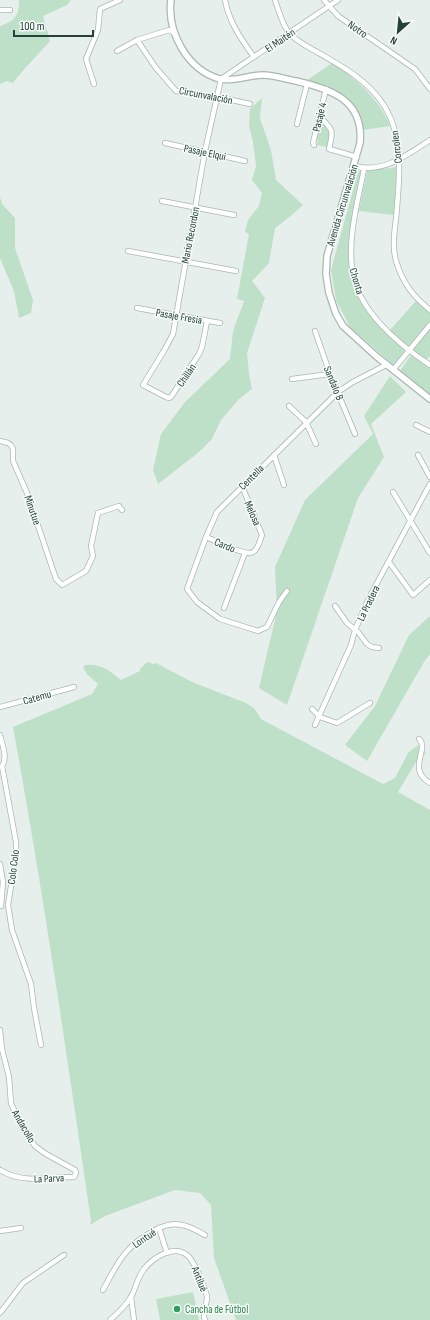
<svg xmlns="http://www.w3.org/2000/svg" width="430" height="1320" font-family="'Sofia Sans Condensed',sans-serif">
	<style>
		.green { fill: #bfe0c8 }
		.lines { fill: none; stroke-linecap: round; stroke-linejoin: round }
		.minor-casing { stroke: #a8b8b2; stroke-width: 6 }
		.tertiary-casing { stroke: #a8b8b2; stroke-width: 8 }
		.minor { stroke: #fff; stroke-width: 4.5 }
		.tertiary { stroke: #fff; stroke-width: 5.5 }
		.leisure-dot { fill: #2e9e5b; stroke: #f7fbf9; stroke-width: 1.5 }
		.labels { text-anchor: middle; stroke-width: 3; stroke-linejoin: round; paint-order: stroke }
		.street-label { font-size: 11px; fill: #24423a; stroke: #f7fbf9 }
		.leisure-label { font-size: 11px; fill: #27864d; stroke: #f7fbf9; text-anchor: start }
	</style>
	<rect width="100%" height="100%" fill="#e6efeb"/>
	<g class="green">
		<path d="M19,0H71L67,5L43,16L50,41C38,55 24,68 13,83L7,81L0,84V26C15,21 19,16 19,0Z"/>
		<path d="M332,63C356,79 379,98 390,126L363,130C360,95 334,91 306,81Z"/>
		<path d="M262,98L260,118L271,150L276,180L303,205L292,215L275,228L269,263L252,281L265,298L247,353L249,374L252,389L239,399L221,420L212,439L199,452L158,484L153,470L161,434L185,402L230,359L233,331L244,301L237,299L249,234L245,232L248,220L259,206L262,193L252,180L256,166L253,142L249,126L250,109Z"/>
		<path d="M320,120L327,127L331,133L327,147L317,145L318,140L317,138Z"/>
		<path d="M397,167L394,215L359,211L367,171Z"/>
		<path d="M362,171L350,245L359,295L379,326L403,348L405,353L394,365L350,327L336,300L331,270L358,172Z"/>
		<path d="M0,197L2,204L15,218V248L33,300L31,313L19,318L14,291L0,258Z"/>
		<path d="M416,301L430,313V321L409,347L405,346L389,331Z"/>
		<path d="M430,328V356L426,360L411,350Z"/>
		<path d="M411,355L430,368V395L400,371Z"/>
		<path d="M390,376L406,392L371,424L384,457L358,498L287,705L259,688L277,611L275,567L305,500L373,434L364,416Z"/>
		<path d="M430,616V654L424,662L367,761L345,745L375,706L409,635Z"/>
		<path d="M147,662L154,664L156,663L192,682L246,703L254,708L261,719L383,784L395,778L408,753L418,745L426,753L416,762L398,792L430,810V1320H236L214,1258L211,1205L200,1193L175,1190L105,1216L90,1225L91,1221C67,1056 43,891 13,727L92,694L98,684L87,674L83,668L85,665C100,663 109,670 121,680L140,671V669Z"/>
		<path d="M193,1292L199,1320H160L156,1299Z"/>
	</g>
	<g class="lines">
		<defs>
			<g id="minor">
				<path d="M225,0C229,22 241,39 254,57"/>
				<path d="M275,0C278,9 283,26 289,33C296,41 308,47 317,52C342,66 369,81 385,107C405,140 399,182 396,219C394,234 392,250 397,264C404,285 414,297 430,310"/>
				<path d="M324,0L338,16L415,69L430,89"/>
				<path d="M0,10H10"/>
				<path d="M137,40L156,68L176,91L218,97L250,104"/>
				<path d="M117,51L137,40L169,30L174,33"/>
				<path d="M94,84L86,59L98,30L100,9L120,0"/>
				<path d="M319,116C333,130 334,129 329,149L357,157"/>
				<path d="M297,124L307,84"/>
				<path d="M165,143L245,161"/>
				<path d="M314,145L313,143L326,89"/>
				<path d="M354,166C383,174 407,155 430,140"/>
				<path d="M364,169C358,201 348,235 352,268C356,309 398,344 430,365"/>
				<path d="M162,201L234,215"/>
				<path d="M128,251L236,271"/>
				<path d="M137,308L220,323"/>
				<path d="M207,321L202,347L199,354L171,397L169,398L166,397L143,385L165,349L173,334L205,151L221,79L338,0"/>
				<path d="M315,331L330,374L355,434"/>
				<path d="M393,370L430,325"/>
				<path d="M292,379L330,374"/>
				<path d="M289,406L306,422L316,444"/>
				<path d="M416,425L430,432"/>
				<path d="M0,441L8,443L11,445L13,449V461L27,493L56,579L62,585L86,571L93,556L91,546L98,513L119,506L122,510"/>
				<path d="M274,455L284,485"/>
				<path d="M418,455L430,477"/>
				<path d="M393,492L430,553"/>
				<path d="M206,537C214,540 246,557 253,552C258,550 260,540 262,535L242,486"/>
				<path d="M389,562L413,595L430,580"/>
				<path d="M287,591L279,602L267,627L258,631L220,619L197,602L187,589L206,537L217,512L338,392L353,382L386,365"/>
				<path d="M335,606L347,623L358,632L367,644L372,647L379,648"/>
				<path d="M224,608L245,553"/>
				<path d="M0,707L74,687"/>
				<path d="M312,709L320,717L337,723L370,703"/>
				<path d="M315,725L351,645L355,630L369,598L430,484"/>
				<path d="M0,735C2,744 8,758 2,766L16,842V855L8,905L12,930L31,984L34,1008L41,1045"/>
				<path d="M419,739C430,749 406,769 430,783"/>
				<path d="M0,864L3,882L1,906"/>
				<path d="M0,1030L2,1049L9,1077L11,1103L21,1126L35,1146L46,1154L75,1170L76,1173L74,1177C49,1177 22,1184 0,1170"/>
				<path d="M159,1228L167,1253"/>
				<path d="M0,1231L21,1228"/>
				<path d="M103,1290C118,1262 125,1246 155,1230C163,1226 173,1223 182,1225C190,1226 197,1231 205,1235"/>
				<path d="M131,1297L134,1320"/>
				<path d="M0,1313L23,1283L64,1255"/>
				<path d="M110,1320C117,1314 126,1305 131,1297C136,1288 137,1278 144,1269C153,1258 173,1244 187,1255C194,1260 200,1278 204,1287C205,1290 206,1293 207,1296C208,1304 201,1312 205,1320"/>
			</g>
			<path id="tertiary" d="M171,0C167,32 187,70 220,79C234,82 249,75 263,75C274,75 285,79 296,81C331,89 364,100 360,143L327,256L326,274L329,293L336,314L343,326L376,356L430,399"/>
		</defs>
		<use href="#minor" class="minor-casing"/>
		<use href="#tertiary" class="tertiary-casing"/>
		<use href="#minor" class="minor"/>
		<use href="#tertiary" class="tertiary"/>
	</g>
	<circle class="leisure-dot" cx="177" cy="1309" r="4"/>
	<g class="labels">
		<g class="street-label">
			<text transform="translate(358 29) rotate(35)" y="4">Notro</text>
			<text transform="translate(280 40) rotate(-34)" y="4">El Maitén</text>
			<text transform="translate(206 95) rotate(11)" y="4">Circunvalación</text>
			<text transform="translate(319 117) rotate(-77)" y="4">Pasaje 4</text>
			<text transform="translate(396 147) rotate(-97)" y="4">Corcolen</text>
			<text transform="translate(205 152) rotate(12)" y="4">Pasaje Elqui</text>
			<text transform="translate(342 205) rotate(-73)" y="4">Avenida Circunvalación</text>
			<text transform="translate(190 235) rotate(-79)" y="4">Mario Recordon</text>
			<text transform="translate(357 281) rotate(73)" y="4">Chonta</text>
			<text transform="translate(179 316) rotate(10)" y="4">Pasaje Fresia</text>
			<text transform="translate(186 375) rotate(-56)" y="4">Chillán</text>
			<text transform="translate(334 383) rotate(68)" y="4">Sandalo B</text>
			<text transform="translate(251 477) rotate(-45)" y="4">Centella</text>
			<text transform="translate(33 510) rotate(71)" y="4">Minutue</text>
			<text transform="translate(253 513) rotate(67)" y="4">Melosa</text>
			<text transform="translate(225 545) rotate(23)" y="4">Cardo</text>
			<text transform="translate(368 603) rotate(-64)" y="4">La Pradera</text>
			<text transform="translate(37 697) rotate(-16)" y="4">Catemu</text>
			<text transform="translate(13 867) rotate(-83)" y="4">Colo Colo</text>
			<text transform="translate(24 1126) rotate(60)" y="4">Andacollo</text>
			<text transform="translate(49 1178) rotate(-2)" y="4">La Parva</text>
			<text transform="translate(144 1238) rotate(-34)" y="4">Lontué</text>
			<text transform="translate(200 1279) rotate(68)" y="4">Antilué</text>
		</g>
		<g class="leisure-label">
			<text x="185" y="1313">Cancha de Fútbol</text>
		</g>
	</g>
	<g transform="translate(398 32) rotate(207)" stroke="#f7fbf9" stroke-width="3" paint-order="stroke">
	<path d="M0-3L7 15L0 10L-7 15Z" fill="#24423a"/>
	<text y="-6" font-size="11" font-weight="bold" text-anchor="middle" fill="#24423a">N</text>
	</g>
	<path d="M14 30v6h79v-6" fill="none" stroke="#24423a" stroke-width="2"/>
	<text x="20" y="30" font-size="12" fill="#24423a" stroke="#f7fbf9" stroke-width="3" paint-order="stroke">100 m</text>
</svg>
